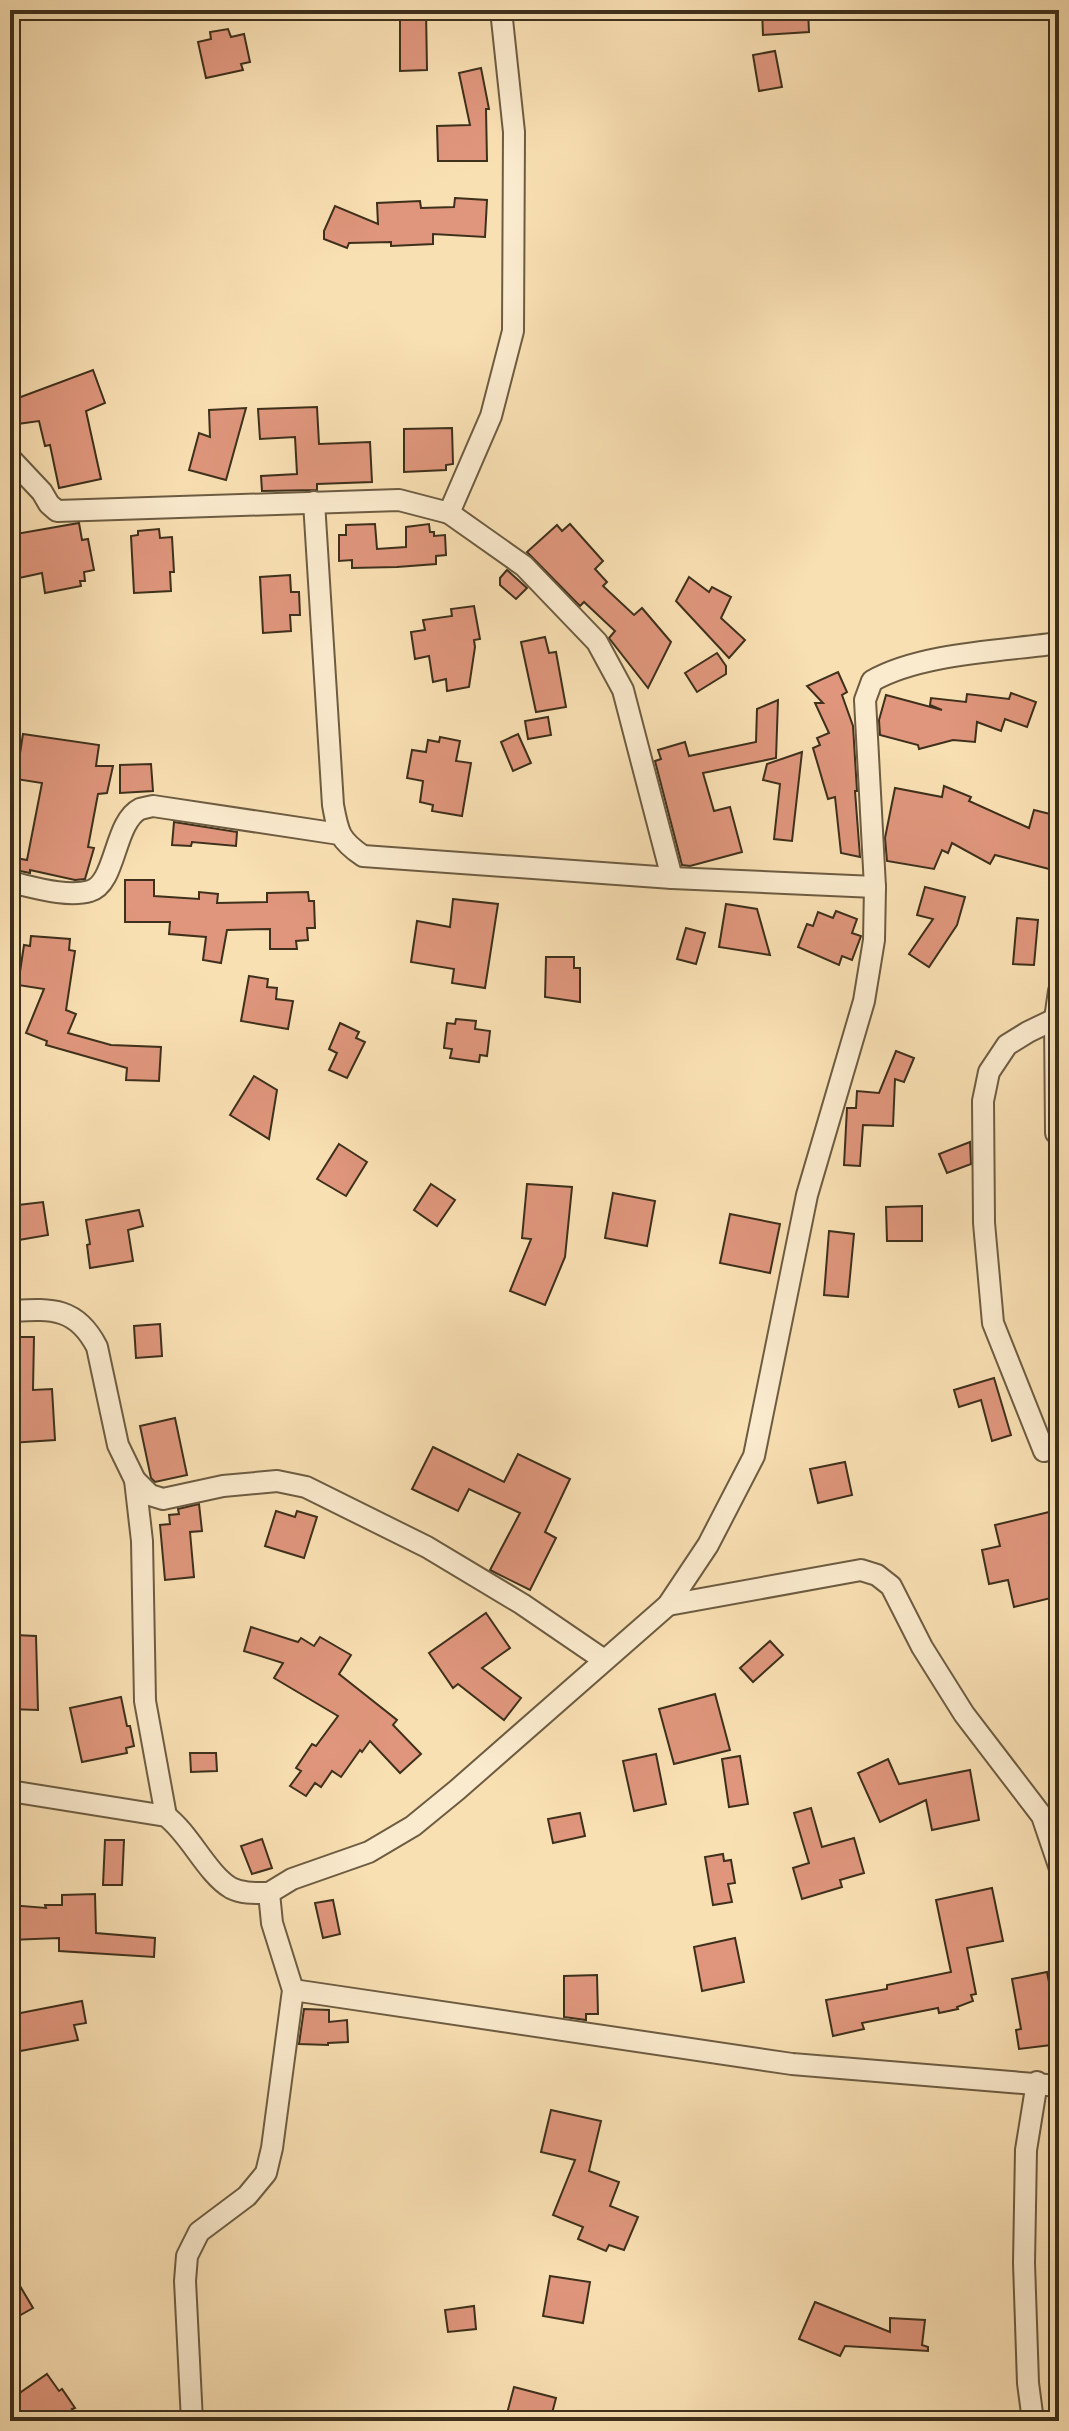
<svg xmlns="http://www.w3.org/2000/svg" width="1069" height="2431" font-family="'IM FELL French Canon',serif">
	<style>
		.building { fill: #df967c; stroke: #3e301c; stroke-width: 2 }
		.lines { fill: none; stroke-linecap: round; stroke-linejoin: round }
		.minor-casing { stroke: #6d5c42; stroke-width: 24 }
		.minor { stroke: #fbebce; stroke-width: 20 }
	</style>
	<rect width="100%" height="100%" fill="#f9e0b3"/>
	<filter id="stains"><feTurbulence type="fractalNoise" baseFrequency=".0025" numOctaves="4"/><feColorMatrix values="0 0 0 0 .2 0 0 0 0 .09 0 0 0 0 .02 0 0 0 .5 -.17"/></filter>
	<radialGradient id="worn" r=".72"><stop offset=".6" stop-color="#630" stop-opacity="0"/><stop offset="1" stop-color="#630" stop-opacity=".3"/></radialGradient>
	<g class="building">
		<path d="M400,10H426L427,70L400,71Z"/>
		<path d="M762,10H808L809,32L763,35Z"/>
		<path d="M228,29L231,37L244,34L250,62L241,64L243,70L206,78L198,42L211,39L210,32Z"/>
		<path d="M775,51L782,87L759,91L753,55Z"/>
		<path d="M481,68L489,109H486L487,161H438L437,126L470,125L459,73Z"/>
		<path d="M455,198L487,200L485,237L433,234V244L391,246V242L349,243L347,248L324,239V231L335,206L378,224L377,203L420,201L421,208L454,207Z"/>
		<path d="M93,370L105,403L86,411L101,479L59,488L50,445L45,446L39,421L10,425V401Z"/>
		<path d="M317,407L319,444L370,442L372,482L317,484V490L262,491L261,476L297,474L295,437L260,439L258,409Z"/>
		<path d="M246,408L226,480L189,470L199,433L210,437L209,410Z"/>
		<path d="M452,428L453,464L446,465V470L404,472V429Z"/>
		<path d="M79,523L82,540L88,539L94,570L84,572L85,581H80L81,586L45,593L42,573L10,580V535Z"/>
		<path d="M375,524L377,549L406,547V527L429,524L430,532H434V536L445,535L446,555L436,556V564L397,567L352,568V560L339,561V535H346V525Z"/>
		<path d="M570,524L603,561L595,569L607,582L603,586L634,615L642,608L671,642L648,688L609,638L615,631L584,602L580,606L527,552L557,525L562,531Z"/>
		<path d="M159,529L160,538L172,537L174,572H170L171,591L134,593L131,536L138,535V531Z"/>
		<path d="M507,570L527,588L516,599L500,585V578Z"/>
		<path d="M290,575L291,592H299L300,615H290L291,631L263,633L260,577Z"/>
		<path d="M689,577L709,592L712,587L731,597L721,618L745,640L729,658L676,601Z"/>
		<path d="M474,606L480,639L474,640L475,647L469,687L447,691L446,679L433,682L429,656L415,659L411,632L425,630L423,620L452,616L451,609Z"/>
		<path d="M545,637L549,653L556,652L566,707L536,712L521,642Z"/>
		<path d="M717,653L726,666V674L697,692L685,673Z"/>
		<path d="M838,672L847,692L842,695L853,726L857,791H855L860,857L841,853L835,797L828,799L813,748L820,745L817,738L829,733L815,703H823L807,686Z"/>
		<path d="M1011,693L1036,702L1027,727L1005,719L1001,731L977,722L975,742L953,740L919,749L918,745L880,735L879,720L886,695L942,710L930,705L931,698L966,702L967,694L1009,699Z"/>
		<path d="M778,700L776,758L703,773L714,811L730,807L742,852L690,866L682,865L655,761L661,759L658,750L685,742L689,756L756,742L757,709Z"/>
		<path d="M548,717L551,735L528,739L525,721Z"/>
		<path d="M23,734L99,745L96,766H113L107,793L98,794L88,847L94,848L85,879L75,880L30,870V873L10,869V857L27,860L42,783L16,779Z"/>
		<path d="M518,734L531,763L513,771L501,742Z"/>
		<path d="M440,737L460,741L456,761L471,763L462,816L432,811L433,805L420,802L423,781L407,778L412,750L426,752L428,740L439,742Z"/>
		<path d="M802,752L792,841L774,839L780,784L763,780L767,764Z"/>
		<path d="M151,764L153,791L120,793V765Z"/>
		<path d="M944,786L971,797L969,801L1029,828L1034,810L1058,816L1051,843L1059,845L1053,870L995,855L990,864L952,843L948,853L942,850L934,869L887,861L885,838L895,788L942,797Z"/>
		<path d="M174,822L237,832L236,846L192,842L191,846L172,845Z"/>
		<path d="M125,880H154V896L199,899V892L218,894L217,903L267,902V893L308,892L309,901H314L315,928H307L308,940L296,941L297,949H270V929L227,930L221,963L203,960L206,937L169,934L170,922H125Z"/>
		<path d="M925,887L965,897L957,925L929,967L909,954L933,919L917,915Z"/>
		<path d="M453,899L498,904L485,988L452,983L454,969L411,962L417,921L450,927Z"/>
		<path d="M726,904L757,909L770,955L719,947Z"/>
		<path d="M836,911L857,919L852,933L861,936L852,960L842,956L839,965L798,947L807,924L813,926L818,912L833,918Z"/>
		<path d="M1017,918L1038,920L1034,965L1013,964Z"/>
		<path d="M686,928L705,933L696,964L677,959Z"/>
		<path d="M31,936L70,939L69,950L75,951L66,1010L76,1014L68,1033L111,1045L161,1047L159,1081L126,1080L127,1068L46,1045L47,1041L26,1033L44,989L18,985L24,945L30,946Z"/>
		<path d="M546,957H574V968H580V1002L545,997Z"/>
		<path d="M249,976L268,979L267,987L277,988L276,999L293,1001L288,1029L241,1021Z"/>
		<path d="M456,1019L476,1021L475,1029L490,1031L487,1056L480,1055L479,1062L450,1058L452,1049L444,1048L447,1023L455,1024Z"/>
		<path d="M340,1023L359,1032L356,1038L365,1042L347,1078L329,1070L337,1053L329,1049Z"/>
		<path d="M896,1051L914,1058L904,1082L895,1079L893,1126L863,1125L860,1166L844,1165L847,1108H856L857,1091L879,1093Z"/>
		<path d="M254,1076L277,1090L269,1139L230,1115Z"/>
		<path d="M970,1142L971,1164L947,1173L939,1154Z"/>
		<path d="M339,1144L367,1162L346,1196L317,1179Z"/>
		<path d="M431,1184L455,1200L437,1226L414,1210Z"/>
		<path d="M527,1184L572,1187L565,1257L545,1305L510,1291L531,1239L522,1238Z"/>
		<path d="M613,1193L655,1201L647,1246L605,1238Z"/>
		<path d="M43,1202L48,1235L13,1241L10,1206Z"/>
		<path d="M922,1206V1241H887L886,1207Z"/>
		<path d="M139,1210L143,1226L128,1230L133,1261L90,1268L87,1245L90,1244L86,1220Z"/>
		<path d="M730,1214L780,1224L770,1273L720,1263Z"/>
		<path d="M829,1231L854,1234L848,1297L824,1295Z"/>
		<path d="M160,1324L162,1356L136,1358L134,1326Z"/>
		<path d="M10,1337H34L33,1390L52,1389L55,1440L10,1443Z"/>
		<path d="M994,1378L1011,1435L992,1441L981,1400L959,1407L954,1390Z"/>
		<path d="M175,1418L187,1475L155,1482L151,1478L140,1426Z"/>
		<path d="M433,1447L504,1482L518,1454L570,1479L545,1532L556,1538L530,1590L490,1570L520,1513L469,1489L458,1511L412,1489Z"/>
		<path d="M845,1462L852,1495L818,1503L810,1469Z"/>
		<path d="M199,1504L202,1531L190,1532L194,1577L165,1580L160,1525L170,1524L169,1515L179,1514L178,1509Z"/>
		<path d="M276,1511L295,1517L297,1511L317,1517L304,1558L265,1546Z"/>
		<path d="M1049,1512L1056,1542L1049,1543L1059,1584V1596L1014,1607L1008,1580L989,1584L982,1550L1000,1546L995,1525Z"/>
		<path d="M486,1613L510,1648L482,1668L521,1698L504,1720L458,1684L453,1688L429,1653Z"/>
		<path d="M251,1627L298,1642L301,1638L314,1646L320,1637L351,1655L339,1674L397,1720L393,1725L421,1754L400,1773L370,1741L362,1752L360,1750L341,1777L332,1771L321,1787L315,1783L306,1796L290,1786L301,1771L296,1768L312,1744L316,1746L338,1716L274,1678L283,1663L244,1651Z"/>
		<path d="M15,1635L36,1636L38,1710L10,1709V1656L14,1657Z"/>
		<path d="M770,1641L783,1655L753,1682L740,1668Z"/>
		<path d="M715,1694L730,1750L674,1764L659,1709Z"/>
		<path d="M121,1697L127,1726H130L134,1746L126,1748L127,1753L82,1762L70,1708Z"/>
		<path d="M190,1753H216L217,1771L191,1772Z"/>
		<path d="M656,1754L666,1804L634,1811L623,1761Z"/>
		<path d="M740,1756L748,1804L729,1807L722,1759Z"/>
		<path d="M888,1759L899,1784L970,1770L979,1820L932,1830L926,1800L880,1822L858,1773Z"/>
		<path d="M811,1808L822,1847L854,1838L864,1873L840,1880L842,1887L802,1899L793,1868L809,1863L794,1813Z"/>
		<path d="M580,1813L585,1836L553,1843L548,1819Z"/>
		<path d="M262,1839L272,1868L252,1874L241,1846Z"/>
		<path d="M105,1840H124L122,1885H103Z"/>
		<path d="M723,1854L724,1861L731,1860L735,1883L728,1884L732,1902L713,1905L705,1857Z"/>
		<path d="M992,1888L1003,1941L967,1948L976,1994L971,1995L973,2001L957,2007L958,2009L939,2013L938,2008L862,2023L864,2029L833,2036L826,2000L887,1989V1985L951,1972L936,1900Z"/>
		<path d="M95,1894L96,1933L155,1938L154,1957L59,1951V1938L10,1940V1905L46,1908L45,1905H62V1895Z"/>
		<path d="M333,1900L340,1934L323,1938L315,1903Z"/>
		<path d="M735,1938L744,1982L702,1991L694,1947Z"/>
		<path d="M1047,1972L1059,2033V2044L1019,2049L1016,2030L1021,2029L1012,1979Z"/>
		<path d="M597,1975L598,2014H586V2020L564,2017V1976Z"/>
		<path d="M82,2001L86,2023L74,2025L78,2040L10,2053V2015Z"/>
		<path d="M304,2009L329,2010V2022L347,2020L348,2042L328,2043V2045L299,2044Z"/>
		<path d="M551,2110L601,2121L589,2171L619,2182L610,2206L638,2217L624,2250L609,2245L606,2251L578,2239L583,2227L553,2215L575,2160L541,2152Z"/>
		<path d="M10,2269L33,2308L10,2321Z"/>
		<path d="M550,2276L590,2282L583,2323L543,2316Z"/>
		<path d="M815,2302L890,2332V2318L925,2320L922,2345L928,2347V2351L845,2346L840,2356L799,2339Z"/>
		<path d="M474,2306L476,2329L448,2332L445,2310Z"/>
		<path d="M47,2374L59,2391L62,2389L75,2408L72,2409L80,2421H26L11,2399Z"/>
		<path d="M514,2387L556,2398L550,2421H505Z"/>
	</g>
	<g class="lines">
		<defs>
			<g id="minor">
				<path d="M10,458L42,492L49,504L57,511L399,500L449,513L524,566L597,642L623,690L672,878"/>
				<path d="M314,502L333,805C338,832 339,840 363,856L672,878L875,887"/>
				<path d="M449,513L491,416L513,331L514,132L501,10"/>
				<path d="M10,882C33,887 67,898 90,891C116,884 114,822 140,809C144,808 148,807 153,806L339,834"/>
				<path d="M1056,1133L1055,1019L1059,991"/>
				<path d="M10,1311C50,1309 76,1306 97,1347L118,1445L135,1480L150,1495L163,1499L223,1486L277,1481L306,1487L427,1547L522,1604L604,1660"/>
				<path d="M1044,1451L993,1323L984,1223L983,1101L989,1072L1007,1045L1028,1032L1055,1019"/>
				<path d="M135,1480L142,1541L145,1701L166,1816"/>
				<path d="M668,1605L861,1570L877,1575L891,1586L922,1647L964,1714L1042,1816L1059,1866"/>
				<path d="M10,1791L166,1816C190,1834 207,1874 231,1888C243,1894 256,1893 269,1893"/>
				<path d="M293,1990L792,2064L1059,2086"/>
				<path d="M192,2421L185,2281L187,2256L199,2232L247,2196L266,2173L272,2148L293,1990L272,1923L269,1893L292,1879L369,1852L413,1826L457,1790L668,1605L708,1545L754,1456L807,1195L864,1001L874,940L875,887L865,700L872,681C921,653 1003,651 1059,643"/>
				<path d="M1033,2421L1028,2383L1024,2263L1026,2150L1037,2082"/>
			</g>
		</defs>
		<use href="#minor" class="minor-casing"/>
		<use href="#minor" class="minor"/>
	</g>
	<rect width="1069" height="2431" fill="none" stroke="#f9e0b3" stroke-width="40"/>
	<rect x="12" y="12" width="1045" height="2407" fill="none" stroke="#3e301c" stroke-width="4"/>
	<rect x="20" y="20" width="1029" height="2391" fill="none" stroke="#3e301c" stroke-width="2"/>
	<rect width="100%" height="100%" filter="url(#stains)"/>
	<rect width="100%" height="100%" fill="url(#worn)"/>
</svg>
